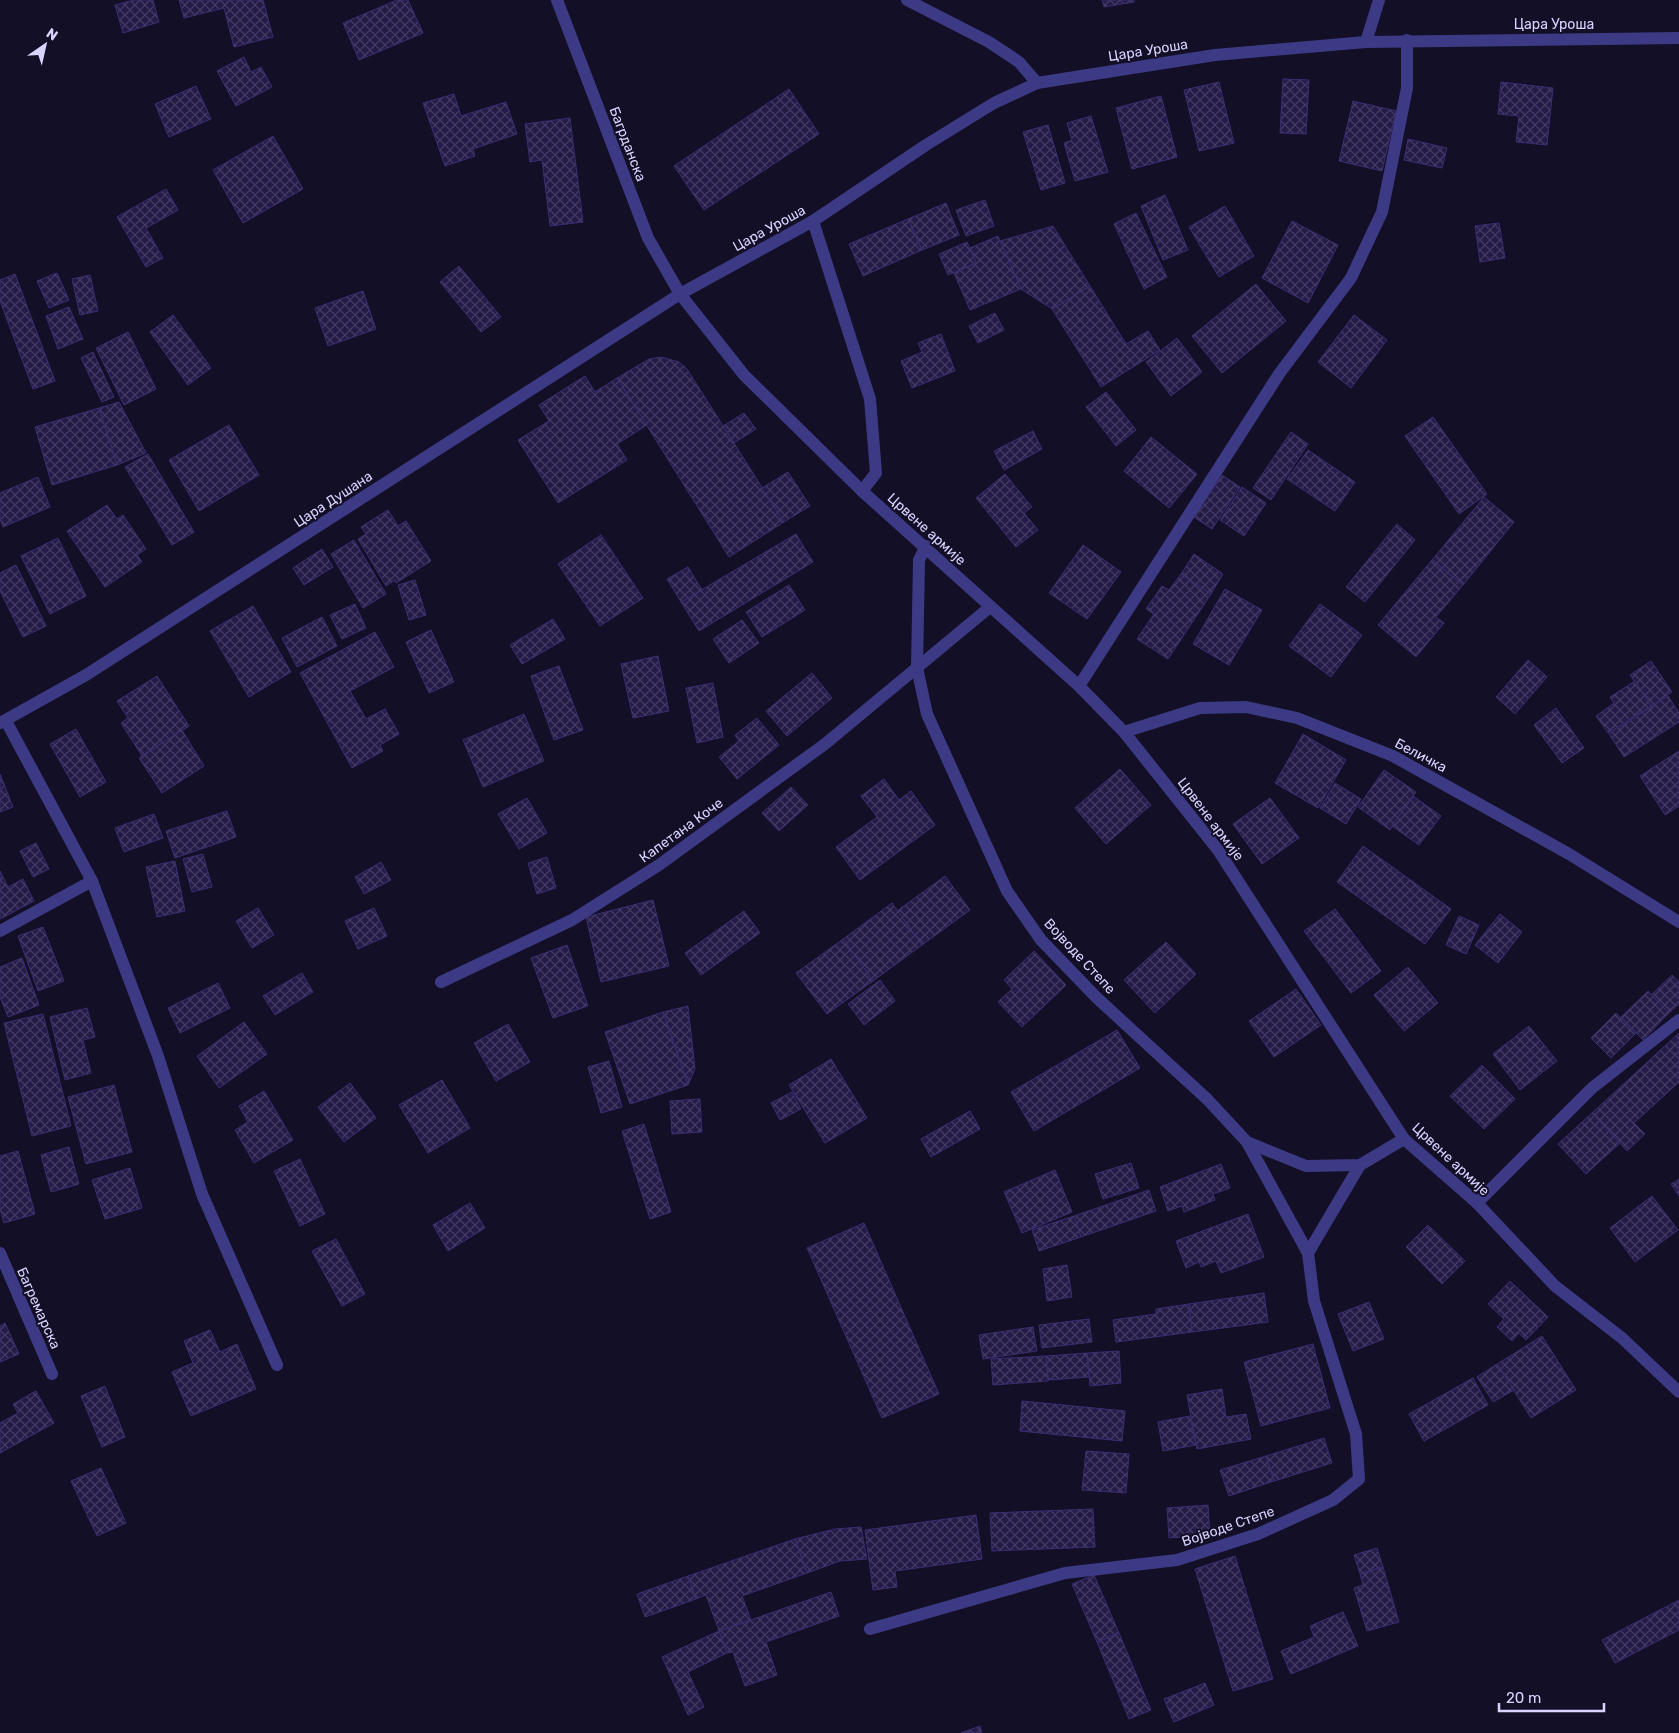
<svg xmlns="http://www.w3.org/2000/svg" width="1679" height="1733" font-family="Rubik,sans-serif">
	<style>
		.building { fill: url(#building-cross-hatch); stroke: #3b2d73 }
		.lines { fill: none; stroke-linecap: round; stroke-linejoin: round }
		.service { stroke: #3d3a85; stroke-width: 12 }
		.minor { stroke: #3d3a85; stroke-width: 12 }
		.tertiary { stroke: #3d3a85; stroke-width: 12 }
		.labels { text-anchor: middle; stroke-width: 4; stroke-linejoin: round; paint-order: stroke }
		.street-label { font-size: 14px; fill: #d9d4ff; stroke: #130f26 }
	</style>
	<defs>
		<pattern id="building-cross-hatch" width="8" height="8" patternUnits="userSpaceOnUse" patternTransform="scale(1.25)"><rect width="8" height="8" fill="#241b47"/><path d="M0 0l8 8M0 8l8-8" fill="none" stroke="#433b63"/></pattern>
	</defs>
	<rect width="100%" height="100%" fill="#130f26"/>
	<g class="building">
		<path d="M134,0H153L159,22L123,33L115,5Z"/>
		<path d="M179,0H263L273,37L234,47L224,8L184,18Z"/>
		<path d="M397,0H408L423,33L359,60L343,23Z"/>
		<path d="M1102,0H1134V2L1104,7Z"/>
		<path d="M244,57L251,72L261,67L272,87L236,106L217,71Z"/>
		<path d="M1283,79L1309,80L1306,134L1280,133Z"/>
		<path d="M1219,82L1234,143L1199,151L1184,90Z"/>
		<path d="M1501,82L1553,88L1547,145L1516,142L1519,116L1498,114Z"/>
		<path d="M196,86L211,119L169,137L155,104Z"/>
		<path d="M789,89L819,134L704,210L674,166Z"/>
		<path d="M454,94L461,116L506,102L517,134L473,149L475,156L445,166L423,103Z"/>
		<path d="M1161,96L1177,157L1132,169L1116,108Z"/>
		<path d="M1353,101L1396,111L1382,171L1339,161Z"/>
		<path d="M1091,116L1108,172L1075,181L1064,143L1072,140L1067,123Z"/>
		<path d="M570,118L583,222L550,226L542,160L530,162L525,124Z"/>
		<path d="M1048,125L1065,183L1041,190L1023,132Z"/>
		<path d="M273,136L303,189L243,223L213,170Z"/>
		<path d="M1408,139L1447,148L1442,168L1404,160Z"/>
		<path d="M166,189L178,210L146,228L163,258L146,267L117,217Z"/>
		<path d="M1165,195L1188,250L1163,260L1141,206Z"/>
		<path d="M985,200L994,226L966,236L956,210Z"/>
		<path d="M946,203L959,235L922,250L908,219Z"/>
		<path d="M1225,206L1254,256L1219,277L1189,227Z"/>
		<path d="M1136,213L1167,277L1144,289L1114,224Z"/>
		<path d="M908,219L922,250L863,276L849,244Z"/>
		<path d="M1292,221L1338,245L1308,303L1262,278Z"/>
		<path d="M1499,223L1505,258L1480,262L1475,226Z"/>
		<path d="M1053,226L1090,286L1052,309L1021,289L1000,241Z"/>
		<path d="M998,236L1021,289L970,310L954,273L976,263L970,248Z"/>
		<path d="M967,242L976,263L948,275L939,254Z"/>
		<path d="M459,266L501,317L481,332L440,282Z"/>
		<path d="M57,273L69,300L49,308L37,281Z"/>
		<path d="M15,274L55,381L33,389L0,301V280Z"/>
		<path d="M90,275L98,311L80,315L72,279Z"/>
		<path d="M1256,284L1286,321L1222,373L1192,336Z"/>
		<path d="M1090,286L1126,344L1148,331L1160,350L1101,387L1052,309Z"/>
		<path d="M363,291L376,329L328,346L315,308Z"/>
		<path d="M69,307L83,339L58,349L46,316Z"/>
		<path d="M995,313L1004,330L978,343L969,326Z"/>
		<path d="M173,315L211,368L188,385L150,332Z"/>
		<path d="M1354,315L1387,340L1351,388L1318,362Z"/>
		<path d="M128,332L156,389L124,405L96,348Z"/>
		<path d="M941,334L955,371L912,388L901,361L922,352L918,343Z"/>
		<path d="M1177,338L1202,372L1171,396L1146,362Z"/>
		<path d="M93,352L114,397L102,402L81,358Z"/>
		<path d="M661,357L679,362L687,369L784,522L729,557L617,378L649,359Z"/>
		<path d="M585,376L595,392L617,378L647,425L617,444L627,460L558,503L518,440L549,421L539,405Z"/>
		<path d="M1106,392L1136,430L1116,446L1086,407Z"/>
		<path d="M119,402L146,453L117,465L99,408Z"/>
		<path d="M99,408L117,465L52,485L35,427Z"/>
		<path d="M744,413L756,429L734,443L723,426Z"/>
		<path d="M1433,417L1487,494L1459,514L1405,436Z"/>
		<path d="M229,425L259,475L199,511L169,460Z"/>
		<path d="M1033,431L1042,449L1004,470L994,451Z"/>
		<path d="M1291,432L1308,444L1271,500L1253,488Z"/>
		<path d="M1151,437L1197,474L1169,508L1124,471Z"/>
		<path d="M1308,450L1355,482L1335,511L1287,479Z"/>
		<path d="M148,454L194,532L172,545L125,467Z"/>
		<path d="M788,472L810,506L784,522L762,488Z"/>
		<path d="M1005,474L1032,507L1024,513L1038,530L1016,547L976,498Z"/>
		<path d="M1222,475L1240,487L1212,529L1194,517Z"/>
		<path d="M38,477L50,507L3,527L0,519V493Z"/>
		<path d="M1242,487L1266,503L1244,536L1220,520Z"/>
		<path d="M1484,497L1514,522L1463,585L1432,560Z"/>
		<path d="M107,505L117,519L123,515L146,549L137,555L142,562L105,587L67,531Z"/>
		<path d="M388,510L398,526L406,521L431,561L396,583L395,580L386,586L358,539L366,534L361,527Z"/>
		<path d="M1397,524L1415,540L1365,602L1346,587Z"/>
		<path d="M796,534L813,562L699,631L681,602Z"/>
		<path d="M601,535L643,598L600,626L558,564Z"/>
		<path d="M58,538L86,596L50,614L21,556Z"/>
		<path d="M354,540L386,594L363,608L331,554Z"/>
		<path d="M1083,545L1121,572L1087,619L1049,593Z"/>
		<path d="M322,549L333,567L304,585L293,568Z"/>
		<path d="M1194,554L1223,574L1211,594L1181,574Z"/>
		<path d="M1432,560L1463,585L1436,617L1444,623L1416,657L1378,625Z"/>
		<path d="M16,565L46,626L23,637L0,591V573Z"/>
		<path d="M688,567L702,590L681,602L667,579Z"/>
		<path d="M1181,574L1211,594L1168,659L1137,639L1154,614L1146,609L1162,586L1169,590Z"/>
		<path d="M415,580L426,615L409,620L398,585Z"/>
		<path d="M789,585L805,610L762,637L746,612Z"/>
		<path d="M1225,589L1262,610L1229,665L1193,644Z"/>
		<path d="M355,604L366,628L342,639L330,615Z"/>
		<path d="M1320,604L1362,635L1331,677L1289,646Z"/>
		<path d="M253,606L291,672L249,697L210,631Z"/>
		<path d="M322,617L337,646L297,667L282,638Z"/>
		<path d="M553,619L565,639L522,664L510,645Z"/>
		<path d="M742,620L759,643L729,663L713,639Z"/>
		<path d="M431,630L454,682L429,693L406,642Z"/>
		<path d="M375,632L394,667L350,691L366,719L385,709L399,734L380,745L383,751L352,768L300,673Z"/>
		<path d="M658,656L669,711L633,718L621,664Z"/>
		<path d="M1528,660L1547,677L1515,714L1496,697Z"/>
		<path d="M1651,661L1672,692L1651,706L1630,675Z"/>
		<path d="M559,666L583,730L554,740L531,676Z"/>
		<path d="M812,673L832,698L787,736L766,711Z"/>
		<path d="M157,676L189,726L142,756L121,723L128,718L117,701Z"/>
		<path d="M1635,681L1651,706L1608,733L1596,716L1614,703L1610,697Z"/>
		<path d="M713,683L723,737L697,743L686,688Z"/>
		<path d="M1668,696L1679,713V722L1624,757L1609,734Z"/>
		<path d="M1556,708L1584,748L1562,763L1534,725Z"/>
		<path d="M524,714L544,761L483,787L463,740Z"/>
		<path d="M757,718L779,745L737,779L719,757L739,741L735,735Z"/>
		<path d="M76,729L106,782L80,797L50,744Z"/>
		<path d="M182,730L204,766L162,793L139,758Z"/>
		<path d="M1303,734L1346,760L1318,808L1275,783Z"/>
		<path d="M1679,751V806L1665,815L1640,776Z"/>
		<path d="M1120,769L1151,805L1106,844L1075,808Z"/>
		<path d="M1384,770L1416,792L1390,830L1358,807Z"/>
		<path d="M0,774L13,807L0,812Z"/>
		<path d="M884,779L899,800L911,791L935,825L860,880L836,847L877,817L861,796Z"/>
		<path d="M1335,783L1361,799L1346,824L1320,808Z"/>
		<path d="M791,787L808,805L779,831L762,813Z"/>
		<path d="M1413,796L1441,816L1419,845L1392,826Z"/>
		<path d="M527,798L547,833L519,849L498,814Z"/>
		<path d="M1270,798L1299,838L1262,864L1233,824Z"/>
		<path d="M227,811L236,837L175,858L166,831Z"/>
		<path d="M154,814L163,838L124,852L115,828Z"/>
		<path d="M36,843L49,869L33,877L20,851Z"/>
		<path d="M1363,846L1451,909L1425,944L1337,882Z"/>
		<path d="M203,854L212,887L192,892L183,859Z"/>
		<path d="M547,857L556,888L537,894L528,863Z"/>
		<path d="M175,861L185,911L157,917L146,867Z"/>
		<path d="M381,862L391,880L364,894L355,877Z"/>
		<path d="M0,871L8,887L23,879L34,901L0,919Z"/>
		<path d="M945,876L970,910L922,945L897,911Z"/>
		<path d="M653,900L669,966L601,982L586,917Z"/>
		<path d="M892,903L922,945L873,981L843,939Z"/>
		<path d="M258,908L274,935L252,948L236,921Z"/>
		<path d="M374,908L387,936L358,949L345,921Z"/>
		<path d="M1335,909L1381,971L1351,993L1304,931Z"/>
		<path d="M744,911L760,933L701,975L685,953Z"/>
		<path d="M1500,914L1522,932L1498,963L1475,945Z"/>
		<path d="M1459,916L1479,925L1466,954L1446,945Z"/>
		<path d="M43,927L64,981L38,991L18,936Z"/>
		<path d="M843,939L873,981L827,1014L796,973Z"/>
		<path d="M1166,942L1196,974L1155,1013L1124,980Z"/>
		<path d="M567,945L588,1006L553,1018L531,958Z"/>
		<path d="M1034,951L1066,985L1022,1027L998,1002L1012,989L1004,980Z"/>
		<path d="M22,958L39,1005L8,1017L0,997V967Z"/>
		<path d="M1408,967L1438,1003L1404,1031L1374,995Z"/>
		<path d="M302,973L313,992L275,1015L263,996Z"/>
		<path d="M1672,975L1679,982V1004L1669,1013L1651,995Z"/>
		<path d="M880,980L895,1001L864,1025L848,1004Z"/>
		<path d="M218,983L230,1008L180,1033L168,1008Z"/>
		<path d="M1296,989L1321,1025L1274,1057L1249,1021Z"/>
		<path d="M1648,991L1669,1013L1643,1040L1621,1017Z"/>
		<path d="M688,1006L695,1069L688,1085L663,1012Z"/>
		<path d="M87,1008L95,1037L83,1040L91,1073L65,1080L50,1017Z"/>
		<path d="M663,1012L688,1085L630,1104L605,1032Z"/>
		<path d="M1616,1013L1636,1033L1611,1058L1591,1038Z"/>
		<path d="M43,1014L71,1126L32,1136L4,1023Z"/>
		<path d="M244,1022L267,1054L219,1088L197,1056Z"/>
		<path d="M508,1024L530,1062L496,1081L474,1043Z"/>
		<path d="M1529,1026L1557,1061L1520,1090L1493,1054Z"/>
		<path d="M1117,1030L1140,1068L1034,1131L1011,1092Z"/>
		<path d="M1679,1033V1082L1634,1123L1645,1134L1627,1151L1592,1113Z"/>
		<path d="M831,1059L867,1118L825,1143L789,1085Z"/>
		<path d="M609,1061L622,1107L601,1113L588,1067Z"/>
		<path d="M1482,1065L1515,1099L1484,1129L1450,1096Z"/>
		<path d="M442,1080L470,1128L428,1153L399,1105Z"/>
		<path d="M350,1083L376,1118L344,1142L318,1107Z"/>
		<path d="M114,1085L132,1152L86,1164L68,1097Z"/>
		<path d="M264,1091L293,1140L254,1163L235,1130L248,1122L239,1106Z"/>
		<path d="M792,1092L801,1109L780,1120L771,1103Z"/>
		<path d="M700,1099L702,1132L672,1134L670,1101Z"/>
		<path d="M970,1111L980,1129L931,1157L921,1139Z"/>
		<path d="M1592,1113L1620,1143L1586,1174L1558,1144Z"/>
		<path d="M644,1124L671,1212L650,1219L622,1131Z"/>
		<path d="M69,1147L79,1184L51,1192L41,1155Z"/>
		<path d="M18,1151L35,1214L4,1223L0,1209V1156Z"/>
		<path d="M300,1159L325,1214L300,1226L274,1171Z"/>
		<path d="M1131,1163L1139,1188L1103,1199L1095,1174Z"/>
		<path d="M1221,1164L1230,1188L1213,1194L1215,1200L1184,1212L1182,1206L1168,1211L1160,1187Z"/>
		<path d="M130,1168L142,1208L105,1219L92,1180Z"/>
		<path d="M1055,1170L1072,1212L1022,1233L1004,1192Z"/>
		<path d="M1679,1179V1196L1671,1184Z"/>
		<path d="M1149,1190L1156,1211L1081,1237L1074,1216Z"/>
		<path d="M1652,1196L1678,1230L1635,1262L1610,1228Z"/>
		<path d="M470,1203L485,1228L448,1251L433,1225Z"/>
		<path d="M1248,1214L1264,1257L1221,1273L1216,1261L1201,1267L1199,1262L1186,1268L1176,1241Z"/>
		<path d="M1074,1216L1081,1237L1039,1251L1032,1230Z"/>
		<path d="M864,1223L939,1394L882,1418L807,1248Z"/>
		<path d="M1428,1225L1465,1261L1442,1284L1406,1247Z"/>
		<path d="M336,1239L365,1294L342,1306L312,1251Z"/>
		<path d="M1067,1265L1072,1297L1047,1301L1043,1269Z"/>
		<path d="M1510,1281L1548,1317L1526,1340L1519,1333L1512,1341L1497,1327L1504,1319L1488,1304Z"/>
		<path d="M1264,1293L1268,1322L1192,1332L1189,1304Z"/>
		<path d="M1369,1302L1384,1339L1353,1351L1338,1314Z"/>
		<path d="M1189,1304L1192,1332L1116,1342L1113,1320L1156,1314V1309Z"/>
		<path d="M1089,1319L1092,1342L1042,1348L1039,1325Z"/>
		<path d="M5,1323L19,1354L0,1362V1326Z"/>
		<path d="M1033,1327L1037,1351L983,1359L979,1335Z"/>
		<path d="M210,1330L220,1352L237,1344L256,1389L191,1416L172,1372L193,1363L184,1341Z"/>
		<path d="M1542,1336L1576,1390L1531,1418L1497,1364Z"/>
		<path d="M1313,1344L1330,1408L1261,1426L1244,1362Z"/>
		<path d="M1119,1351L1121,1383L1090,1386L1087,1353Z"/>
		<path d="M1087,1353L1089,1377L1048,1380L1046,1356Z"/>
		<path d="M1046,1356L1048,1381L993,1385L991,1359Z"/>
		<path d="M1497,1364L1514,1390L1493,1402L1477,1377Z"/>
		<path d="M1473,1378L1488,1405L1424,1441L1409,1414Z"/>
		<path d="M105,1386L125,1437L102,1447L81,1396Z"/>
		<path d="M1222,1389L1226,1417L1246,1414L1251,1439L1197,1449L1187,1395Z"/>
		<path d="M36,1391L54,1423L0,1453V1423L18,1413L13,1404Z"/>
		<path d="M1022,1401L1125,1411L1122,1441L1020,1431Z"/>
		<path d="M1190,1416L1196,1445L1163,1451L1158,1422Z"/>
		<path d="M1324,1438L1332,1463L1274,1481L1266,1456Z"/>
		<path d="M1086,1451L1129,1454L1126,1493L1082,1490Z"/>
		<path d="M1266,1456L1274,1481L1229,1496L1220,1470Z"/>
		<path d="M101,1468L126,1523L97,1536L71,1481Z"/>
		<path d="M1208,1505L1210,1535L1169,1538L1167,1508Z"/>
		<path d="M1093,1509L1095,1547L992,1551L990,1513Z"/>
		<path d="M976,1515L982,1559L895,1571L897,1587L873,1590L865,1530Z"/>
		<path d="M861,1527L867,1559L840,1561L807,1573L795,1539L835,1529Z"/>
		<path d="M795,1539L807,1573L742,1596L751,1620L719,1631L706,1595L696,1599L688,1576Z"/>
		<path d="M1377,1548L1383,1567L1360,1574L1354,1555Z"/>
		<path d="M1235,1556L1273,1679L1233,1691L1195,1569Z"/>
		<path d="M1383,1567L1399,1622L1367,1631L1354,1588L1363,1585L1360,1574Z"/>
		<path d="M1094,1575L1119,1633L1097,1642L1072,1584Z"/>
		<path d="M688,1576L696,1599L645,1617L637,1594Z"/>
		<path d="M831,1592L839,1616L766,1642L777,1675L745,1686L733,1652L727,1653L719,1631Z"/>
		<path d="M1679,1600V1630L1615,1663L1602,1640Z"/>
		<path d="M1343,1612L1358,1646L1291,1674L1281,1651L1314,1637L1310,1626Z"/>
		<path d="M719,1631L727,1653L688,1672L704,1707L688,1715L662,1657Z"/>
		<path d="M1119,1633L1151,1710L1129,1719L1097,1642Z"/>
		<path d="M1205,1683L1214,1705L1174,1722L1164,1699Z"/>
		<path d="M980,1726L982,1733H961Z"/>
	</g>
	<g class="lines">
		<path class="service" d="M1079,686L1279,374L1351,278L1382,212L1407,88V40"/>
		<g class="minor">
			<path d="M907,0L989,42L1019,62L1037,83"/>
			<path d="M1366,42L1379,0"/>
			<path d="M813,221L870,399L876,473L862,491"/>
			<path d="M926,546L919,560L917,668L927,714L1007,891L1041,940L1097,998L1207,1099L1247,1142L1306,1166L1360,1165L1404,1139"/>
			<path d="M6,721L92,881L158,1056L202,1194L277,1365"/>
			<path d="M0,723L86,675L680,294L744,375L862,491L1079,686L1124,732L1218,850L1404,1139L1477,1203L1555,1286L1622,1338L1679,1392"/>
			<path d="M1124,732L1200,708L1246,707L1297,718L1393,756L1569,854L1679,922"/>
			<path d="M0,931L92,881"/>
			<path d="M441,982L572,920L659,865L825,744L990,607"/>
			<path d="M1477,1203L1592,1088L1679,1020"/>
			<path d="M0,1253L52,1374"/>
			<path d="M1308,1253L1360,1165"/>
			<path d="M870,1629L1065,1573L1177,1560L1258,1534L1333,1500L1359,1479L1356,1434L1314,1301L1308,1253L1247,1142"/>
		</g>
		<path class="tertiary" d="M557,0L648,238L680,294L813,221L926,145L994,103L1037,83L1215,55L1366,42L1679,38"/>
	</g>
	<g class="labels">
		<g class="street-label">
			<text x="1554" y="29">Цара Уроша</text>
			<text transform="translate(1148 50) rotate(-9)" y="5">Цара Уроша</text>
			<text transform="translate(628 144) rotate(69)" y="5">Багрданска</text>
			<text transform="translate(769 228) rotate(-29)" y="5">Цара Уроша</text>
			<text transform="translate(333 499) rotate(-33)" y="5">Цара Душана</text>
			<text transform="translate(927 529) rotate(42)" y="5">Црвене армије</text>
			<text transform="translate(1421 755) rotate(28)" y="5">Беличка</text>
			<text transform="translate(1211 819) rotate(53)" y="5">Црвене армије</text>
			<text transform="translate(681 830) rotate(-36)" y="5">Капетана Коче</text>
			<text transform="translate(1080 956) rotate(47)" y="5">Војводе Степе</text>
			<text transform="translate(1451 1159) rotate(43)" y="5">Црвене армије</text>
			<text transform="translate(39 1308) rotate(66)" y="5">Багремарска</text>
			<text transform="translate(1228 1526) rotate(-19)" y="5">Војводе Степе</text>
		</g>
	</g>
	<g transform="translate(45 45) rotate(34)" stroke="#130f26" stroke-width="4" paint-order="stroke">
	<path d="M0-4L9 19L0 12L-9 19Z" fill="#d9d4ff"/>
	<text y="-8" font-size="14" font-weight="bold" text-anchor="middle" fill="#d9d4ff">N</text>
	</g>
	<path d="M1499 1703v8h105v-8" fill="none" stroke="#d9d4ff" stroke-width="2.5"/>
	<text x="1506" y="1703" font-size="15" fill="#d9d4ff" stroke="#130f26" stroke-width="4" paint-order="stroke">20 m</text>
</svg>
